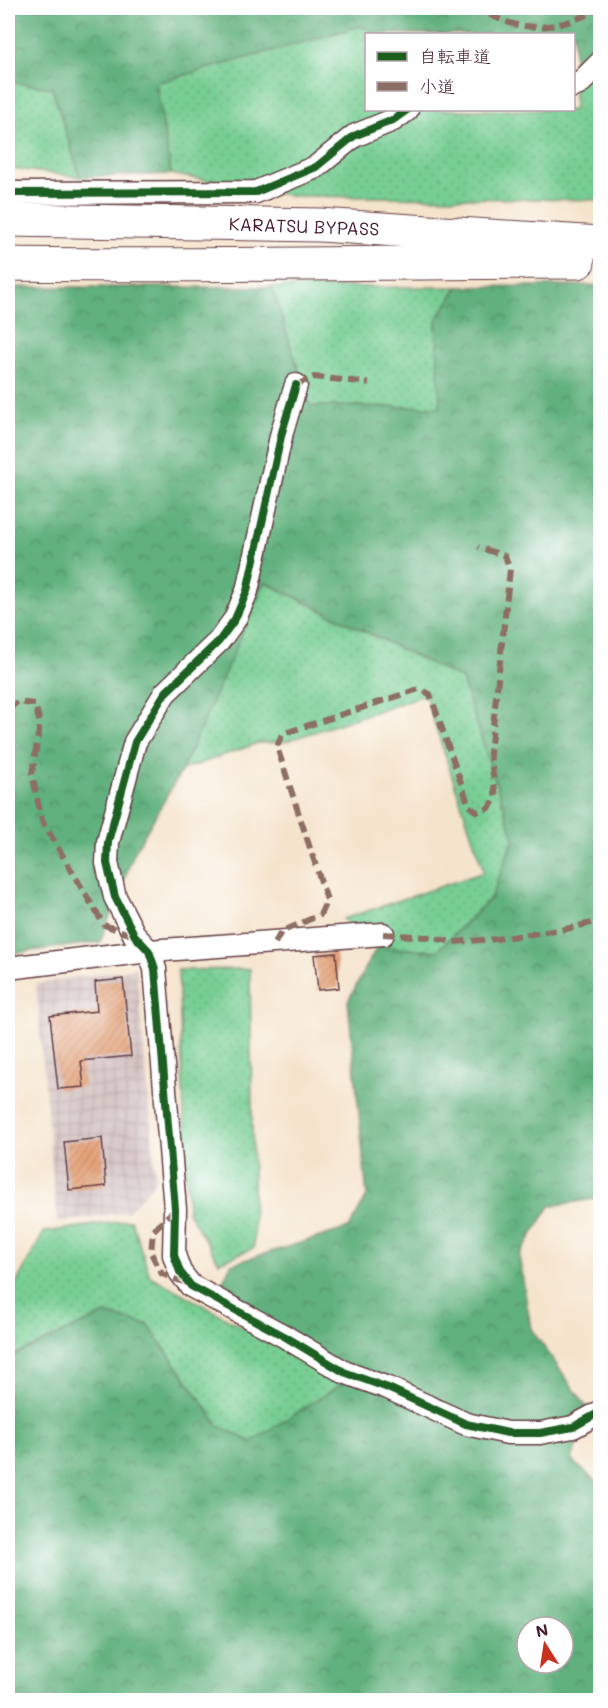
<svg xmlns="http://www.w3.org/2000/svg" width="608" height="1708" font-family="Mali,'Klee One',sans-serif">
	<style>
		.industrial { fill: url(#industrial-grid) }
		.grass { fill: url(#grass-dots); stroke: #60765f; stroke-width: 1.5 }
		.forest { fill: url(#forest-crowns); stroke: #566854; stroke-width: 1.5; fill-rule: evenodd }
		.building { fill: url(#building-hatch) }
		.lines { fill: none; stroke-linecap: round; stroke-linejoin: round }
		.minor-casing { stroke: #643d43; stroke-width: 25 }
		.trunk-casing { stroke: #643d43; stroke-width: 35 }
		.minor { stroke: #fff; stroke-width: 22 }
		.trunk { stroke: #fff; stroke-width: 33 }
		.quiet { stroke: #8d6e63; stroke-width: 6; stroke-dasharray: 12 6; stroke-linecap: butt }
		.cycleway-casing { stroke: #fff; stroke-width: 11 }
		.cycleway { stroke: #1b5e20; stroke-width: 8 }
		.labels { text-anchor: middle; stroke-width: 6; stroke-linejoin: round; paint-order: stroke }
		.street-label { font-size: 18px; fill: #4a1f2b; stroke: #fff }
	</style>
	<defs>
		<pattern id="industrial-grid" width="8" height="8" patternUnits="userSpaceOnUse" patternTransform="scale(1.5)"><rect width="8" height="8" fill="#d1bfbe"/><path d="M0 4h8M4 0v8" fill="none" stroke="#b5a4a3"/></pattern>
		<pattern id="grass-dots" width="8" height="8" patternUnits="userSpaceOnUse" patternTransform="scale(1.5)"><rect width="8" height="8" fill="#77ce93"/><path d="M2 2h.1M6 6h.1" fill="none" stroke="#68b07f" stroke-width="1.8" stroke-linecap="round"/></pattern>
		<pattern id="forest-crowns" width="20" height="18" patternUnits="userSpaceOnUse" patternTransform="scale(1.5)"><rect width="20" height="18" fill="#61b17d"/><path d="M2 6a3 3 0 1 1 6 0M12 15a3 3 0 1 1 6 0" fill="none" stroke="#528f67"/></pattern>
		<pattern id="building-hatch" width="6" height="6" patternUnits="userSpaceOnUse" patternTransform="scale(1.5)"><rect width="6" height="6" fill="#e29768"/><path d="M-1 1l2-2M0 6l6-6M5 7l2-2" fill="none" stroke="#b97b56"/></pattern>
	</defs>
	<rect width="100%" height="100%" fill="#fff"/>
	<filter id="ink" filterUnits="userSpaceOnUse"><feTurbulence type="fractalNoise" baseFrequency=".0167" numOctaves="2"/><feDisplacementMap in="SourceGraphic" scale="12" xChannelSelector="R" yChannelSelector="G"/><feConvolveMatrix kernelMatrix="1 2 1 2 8 2 1 2 1" color-interpolation-filters="sRGB"/></filter>
	<filter id="wash" filterUnits="userSpaceOnUse"><feTurbulence type="fractalNoise" baseFrequency=".008" numOctaves="4" result="noise"/><feDisplacementMap in="SourceGraphic" scale="24" xChannelSelector="R" yChannelSelector="G"/><feGaussianBlur stdDeviation="1.35" result="paint"/><feColorMatrix in="noise" values="0 0 0 0 0 0 0 0 0 0 0 0 0 0 0 0 0 1.4 0 .05"/><feComposite in="paint" operator="in"/></filter>
	<g filter="url(#wash)">
		<rect width="100%" height="100%" fill="#f5e4cc"/>
		<path class="industrial" d="M136,968L156,1180L128,1212L57,1222L36,984Z"/>
		<g class="grass">
			<path d="M361,26L378,34H366V110H574V74L600,51V200L293,196L171,174L156,83Z"/>
			<path d="M11,82L52,88L80,177L8,168V94Z"/>
			<path d="M272,287H458L436,321L441,407L310,406Z"/>
			<path d="M264,582L462,679L514,838L491,898L437,951L377,947L343,919L484,872L425,695L284,742L258,743L182,770Z"/>
			<path d="M250,969L254,1248L219,1262L188,1212L178,970Z"/>
			<path d="M131,1220L150,1276L344,1383L251,1442L219,1426L148,1325L105,1314L8,1358V1290L14,1287L44,1232Z"/>
		</g>
		<g class="forest">
			<path d="M8,8H600V51L574,74V34H378L361,26L156,83L171,174L80,177L52,88L11,82L8,94Z"/>
			<path d="M600,285V1198L550,1206L519,1256L531,1329L586,1406L572,1461L595,1480L600,1481V1700H8V1358L105,1314L148,1325L219,1426L251,1442L343,1383L220,1287L231,1264L349,1228L367,1196L348,1001L377,947L437,951L491,898L514,838L462,679L265,582L182,770L135,851L100,942L8,954V287H272L310,406L440,407L436,321L458,287ZM527,1627H563V1663H527Z"/>
		</g>
		<g id="blocks">
			<g class="building">
				<path d="M336,953L339,988L318,990L314,955Z"/>
				<path d="M123,979L131,1056L81,1061L84,1087L58,1089L50,1016L97,1011L95,982Z"/>
				<path d="M102,1138L106,1186L69,1190L64,1142Z"/>
			</g>
		</g>
	</g>
	<g filter="url(#ink)">
		<use href="#blocks" fill-opacity="0" stroke="#643d43" stroke-width="1.5"/>
		<g class="lines">
			<defs>
				<g id="minor">
					<path d="M574,86L579,84L600,63"/>
					<path d="M8,193L256,192L316,167L354,136L393,120L407,110"/>
					<path d="M296,385L282,432L247,591L235,619L219,641L165,693L135,742L108,842L107,863L115,897L135,936L149,951L155,969L175,1209L174,1255L180,1272L191,1286L284,1336L344,1372L388,1388L466,1424L508,1433H540L573,1427L600,1412"/>
					<path d="M8,968L149,951L383,934"/>
				</g>
				<g id="trunk">
					<path d="M8,220L320,225L600,243"/>
					<path d="M8,264C198,267 388,262 578,262"/>
				</g>
			</defs>
			<use href="#minor" class="minor-casing"/>
			<use href="#trunk" class="trunk-casing"/>
			<use href="#minor" class="minor"/>
			<use href="#trunk" class="trunk"/>
			<g class="quiet">
				<path d="M473,8C486,13 500,20 513,24C544,32 573,22 600,9"/>
				<path d="M296,385L314,377L369,383"/>
				<path d="M8,710L17,702L35,704L40,724L32,774L42,821L104,925L135,936"/>
				<path d="M383,934L428,937L453,942L497,939L566,929L600,921"/>
				<path d="M275,943L281,932L320,915L327,900L277,747L282,734L419,689L430,694L469,806L477,812L489,808L496,798L490,753L510,569L505,556L478,547"/>
				<path d="M175,1209L153,1231L151,1253L162,1274L186,1283"/>
			</g>
			<defs>
				<g id="cycleway">
					<path d="M8,193L256,192L316,167L354,136L393,120L407,110"/>
					<path d="M296,385L282,432L247,591L235,619L219,641L165,693L135,742L108,842L107,863L115,897L135,936L149,951L155,969L175,1209L174,1255L180,1272L191,1286L284,1336L344,1372L388,1388L466,1424L508,1433H540L573,1427L600,1412"/>
				</g>
			</defs>
			<use href="#cycleway" class="cycleway-casing"/>
			<use href="#cycleway" class="cycleway"/>
		</g>
	</g>
	<g class="labels">
		<g class="street-label">
			<text transform="translate(304 227) rotate(2)" y="6">KARATSU BYPASS</text>
		</g>
	</g>
	<rect width="608" height="1708" fill="none" stroke="#fff" stroke-width="30"/>
	<rect x="365" y="33" width="210" height="78" fill="#ffffff" stroke="#b7a5aa" stroke-width="1.5"/>
	<rect x="377" y="52" width="30" height="9" fill="#1b5e20" stroke="#b7a5aa" stroke-width="1.5"/>
	<text x="419" y="63" font-size="18" fill="#4a1f2b">自転車道</text>
	<rect x="377" y="82" width="30" height="9" fill="#8d6e63" stroke="#b7a5aa" stroke-width="1.5"/>
	<text x="419" y="93" font-size="18" fill="#4a1f2b">小道</text>
	<g transform="translate(545 1645) rotate(348)"><circle r="28" fill="#ffffff" stroke="#b7a5aa" stroke-width="1.5"/>
	<path d="M0-4.5L10 22L0 15L-10 22Z" fill="#c8321e"/>
	<text y="-9" font-size="16" font-weight="bold" text-anchor="middle" fill="#4a1f2b">N</text>
	</g>
</svg>
